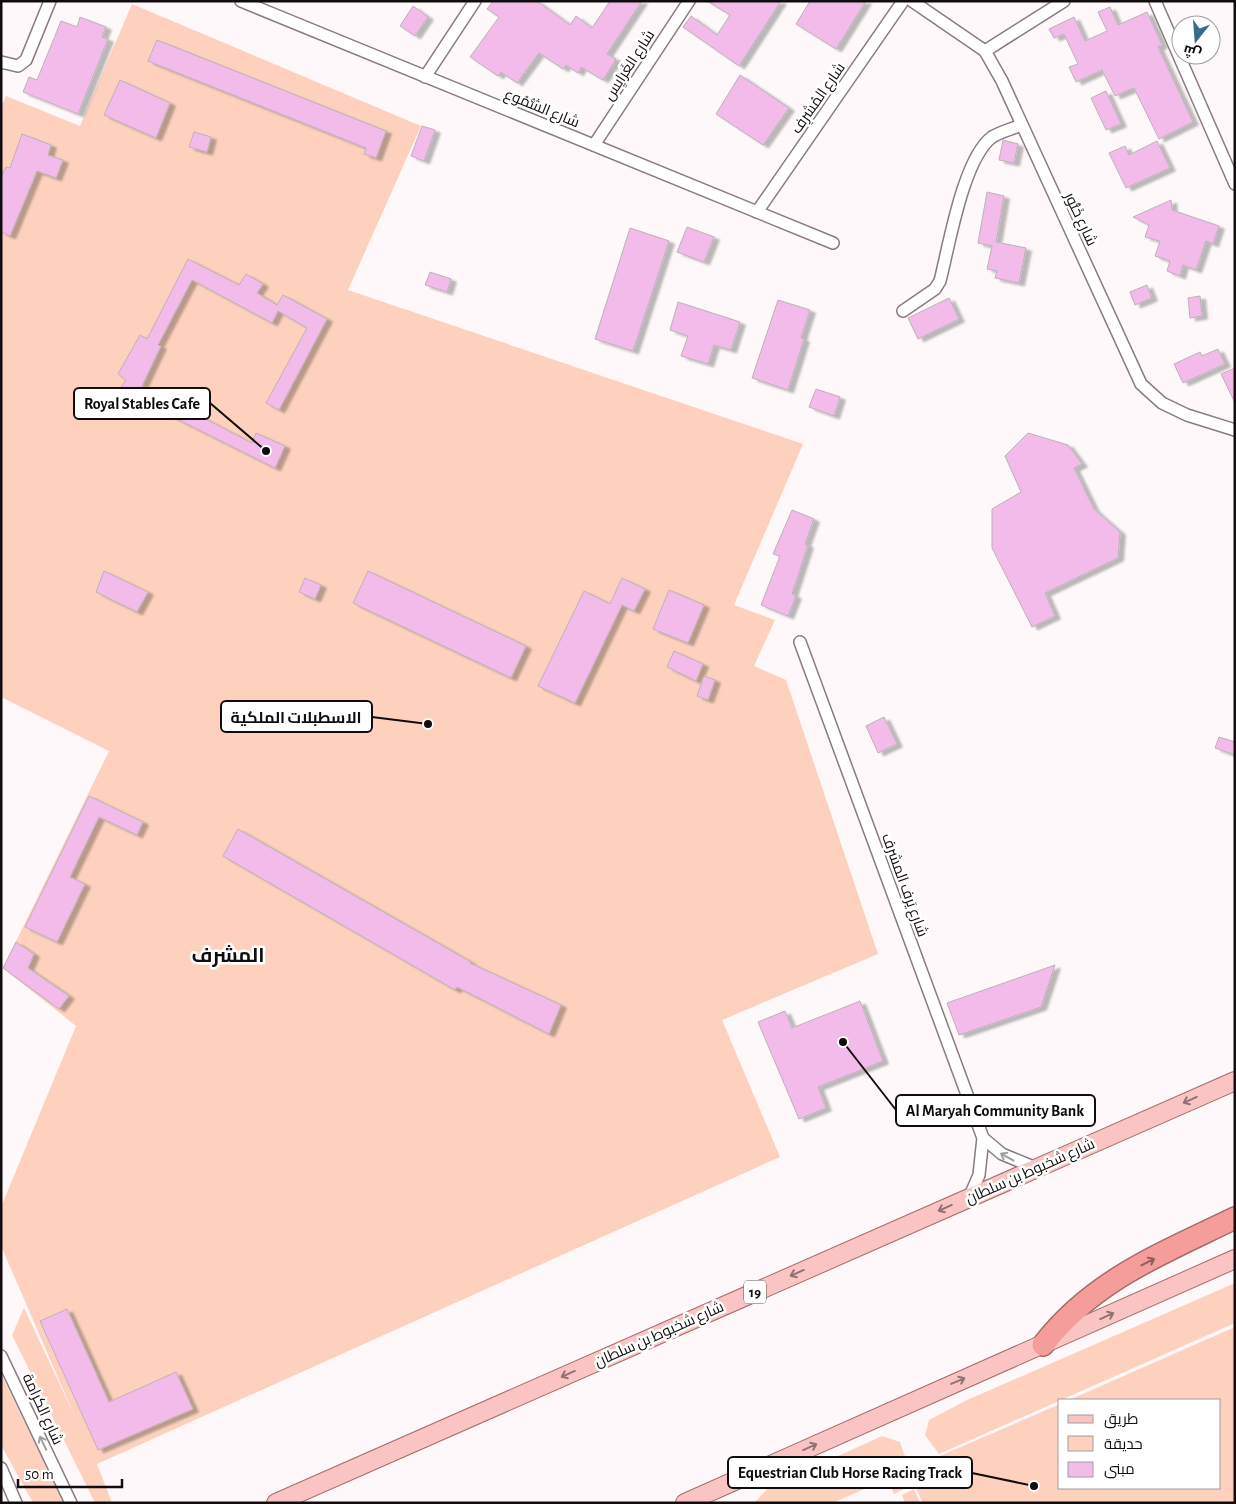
<svg xmlns="http://www.w3.org/2000/svg" width="1236" height="1504" font-family="'Alegreya Sans',Cairo,sans-serif">
	<style>
		.green { fill: #fdd1be }
		.building { fill: #f3bbea; stroke: #bcb1ba; filter: url(#shadow) }
		.lines { fill: none; stroke-linecap: round; stroke-linejoin: round }
		.street-casing { stroke: #897c80; stroke-width: 14 }
		.primary-casing { stroke: #a56b6a; stroke-width: 20 }
		.highway-casing { stroke: #a56b6a; stroke-width: 24 }
		.street { stroke: #fff; stroke-width: 11 }
		.primary { stroke: #f9c4c3; stroke-width: 18 }
		.highway { stroke: #f59d9b; stroke-width: 21 }
		.oneway { stroke: #917272 }
		.oneway2 { stroke: #a09e9f }
		.oneway3 { stroke: #8e5c5c }
		.labels { text-anchor: middle; stroke-width: 5; stroke-linejoin: round; paint-order: stroke }
		.shield { fill: #fff; stroke: #585656; stroke-width: 1 }
		.shield-label { font-size: 14px; font-weight: bold; fill: #110d0e }
		.street-label { font-size: 15px; fill: #110d0e; stroke: #fff }
		.district-label { font-size: 20px; font-weight: bold; fill: #110d0e; stroke: #fff }
		.leader { fill: none; stroke: #110d0e; stroke-width: 2 }
		.callout-dot { fill: #110d0e; stroke: #fff; stroke-width: 2 }
		.callout { fill: #fff; stroke: #110d0e; stroke-width: 2 }
		.callout-label { font-size: 16px; text-anchor: middle; font-weight: bold; fill: #110d0e }
	</style>
	<defs>
		<filter id="shadow"><feDropShadow dx="5.5" dy="3" stdDeviation="1" flood-color="#0004"/></filter>
	</defs>
	<rect width="100%" height="100%" fill="#fff8fa"/>
	<g class="green">
		<path d="M132,4L421,126L348,290L803,444L734,605L775,620L754,666L786,680L878,954L722,1020L780,1157L97,1464L112,1503H95L12,1335L24,1308L75,1417L1,1246V1207L76,1026L3,968L109,751L1,697V107L6,96L80,126Z"/>
		<path d="M1235,1283V1323L939,1454L925,1435L929,1420L965,1401Z"/>
		<path d="M1235,1327V1503H923L914,1484L894,1494L888,1479L832,1503H754L768,1488L882,1436L900,1442L908,1465L891,1477L1060,1404V1488H1220V1400H1069Z"/>
		<path d="M1,1374L64,1503H33L1,1445Z"/>
		<path d="M914,1489L920,1503H905L902,1495Z"/>
	</g>
	<g class="building">
		<path d="M493,1H537L570,25L576,16L592,28L610,1H642L607,54L616,59L603,80L581,67L578,73L566,65L563,69L539,53L517,83L501,72L498,76L470,57L499,17L487,9Z"/>
		<path d="M707,1H781L739,66L683,27L691,16L717,35L730,15Z"/>
		<path d="M810,1H866L836,49L796,24Z"/>
		<path d="M413,6L428,17L415,36L400,26Z"/>
		<path d="M1110,7L1118,25L1147,12L1162,45L1158,47L1193,122L1159,139L1134,88L1115,96L1102,70L1076,82L1069,67L1078,64L1064,34L1054,38L1049,29L1074,17L1085,41L1107,31L1098,12Z"/>
		<path d="M80,17L106,27L102,37L108,39L78,114L23,92L29,77L37,80L61,21L77,27Z"/>
		<path d="M157,40L386,131L376,158L364,154L366,148L148,61Z"/>
		<path d="M740,75L789,108L763,145L716,114Z"/>
		<path d="M120,80L170,103L156,138L104,115Z"/>
		<path d="M1106,91L1121,124L1106,130L1091,98Z"/>
		<path d="M422,126L435,130L424,161L411,156Z"/>
		<path d="M194,132L211,137L207,152L189,147Z"/>
		<path d="M22,134L51,145L48,155L63,160L56,178L37,171L10,236L1,232V177L6,167L10,168Z"/>
		<path d="M1003,140L1018,144L1014,163L999,160Z"/>
		<path d="M1157,141L1170,168L1126,188L1109,153L1125,146L1129,155Z"/>
		<path d="M987,192L1004,196L996,242L1026,248L1019,283L995,278L997,271L987,269L992,246L978,243Z"/>
		<path d="M1171,200L1172,210L1219,226L1213,244L1206,241L1196,270L1183,265L1180,276L1167,271L1170,261L1155,256L1160,241L1145,237L1149,225L1133,217Z"/>
		<path d="M687,227L714,237L704,262L677,252Z"/>
		<path d="M630,228L669,241L633,351L595,339Z"/>
		<path d="M188,259L239,285L246,274L263,284L257,293L277,305L283,295L327,319L279,410L266,403L307,328L278,311L272,323L192,280L158,345L161,346L142,386L252,443L256,433L285,446L275,468L119,390L126,380L118,374L140,335L147,339Z"/>
		<path d="M430,272L451,279L447,292L425,285Z"/>
		<path d="M1147,285L1152,298L1135,305L1130,292Z"/>
		<path d="M1200,296L1202,316L1190,318L1188,298Z"/>
		<path d="M949,298L959,319L918,339L908,318Z"/>
		<path d="M778,300L810,310L801,338L804,339L788,390L752,378Z"/>
		<path d="M678,302L740,322L731,350L714,345L708,364L681,356L688,336L670,330Z"/>
		<path d="M1218,349L1225,364L1183,383L1174,364L1200,352L1202,356Z"/>
		<path d="M1235,368V403L1221,374Z"/>
		<path d="M816,389L840,397L834,416L809,407Z"/>
		<path d="M1028,433L1068,445L1082,464L1074,468L1094,509L1120,532L1118,558L1045,593L1055,616L1032,627L992,548V509L1021,492L1005,456Z"/>
		<path d="M792,510L814,519L805,544L808,545L792,594L796,596L788,616L761,605L780,556L773,554Z"/>
		<path d="M104,571L148,592L137,612L96,592Z"/>
		<path d="M368,571L526,646L511,678L353,603Z"/>
		<path d="M305,578L321,585L315,599L299,592Z"/>
		<path d="M622,578L645,589L634,611L622,605L575,703L538,686L584,591L610,604Z"/>
		<path d="M669,590L704,605L688,643L653,629Z"/>
		<path d="M674,651L703,664L696,681L667,667Z"/>
		<path d="M704,676L715,680L708,700L697,696Z"/>
		<path d="M884,717L897,744L878,753L866,726Z"/>
		<path d="M1219,737L1235,742V755L1215,748Z"/>
		<path d="M89,796L143,822L137,835L99,817L70,877L85,884L57,942L25,927Z"/>
		<path d="M238,829L471,962L470,963L561,1005L549,1034L457,987L455,990L223,856Z"/>
		<path d="M16,942L34,954L28,968L69,996L59,1009L3,968Z"/>
		<path d="M1055,965L1041,1007L959,1035L947,1003Z"/>
		<path d="M860,1001L883,1061L818,1087L826,1108L799,1119L758,1022L785,1011L792,1028Z"/>
		<path d="M67,1309L109,1402L176,1372L193,1409L98,1450L40,1321Z"/>
	</g>
	<g class="lines">
		<defs>
			<g id="street">
				<path d="M241,1L833,243"/>
				<path d="M912,1L985,51L1002,81L1141,384L1162,403L1187,415L1235,430"/>
				<path d="M1155,1L1235,184"/>
				<path d="M985,51L1064,1"/>
				<path d="M1,62L18,66L26,60L50,1"/>
				<path d="M425,77L475,1"/>
				<path d="M594,145L689,1"/>
				<path d="M757,212L903,1"/>
				<path d="M903,311L935,289L940,281C949,246 963,159 992,137C1000,132 1012,129 1021,125"/>
				<path d="M800,642L983,1138L979,1175L969,1198"/>
				<path d="M983,1138L1002,1154L1036,1168"/>
				<path d="M1,1356L71,1503"/>
				<path d="M1,1468L16,1503"/>
			</g>
			<g id="primary">
				<path d="M276,1503L1235,1081"/>
				<path d="M685,1503L1235,1259"/>
			</g>
			<path id="highway" d="M1043,1345C1093,1280 1163,1253 1235,1218"/>
		</defs>
		<use href="#street" class="street-casing"/>
		<use href="#primary" class="primary-casing"/>
		<use href="#highway" class="highway-casing"/>
		<use href="#street" class="street"/>
		<use href="#primary" class="primary"/>
		<use href="#highway" class="highway"/>
	</g>
	<defs><path id="oneway-shaft" d="M-6 0H5M1.5-3L5.5 0L1.5 3" fill="none" stroke-width="1.6" stroke-linecap="round" stroke-linejoin="round" transform="scale(1.25)"/></defs>
	<g class="oneway">
		<use href="#oneway-shaft" transform="translate(1190 1100) rotate(156)"/>
		<use href="#oneway-shaft" transform="translate(945 1208) rotate(156)"/>
		<use href="#oneway-shaft" transform="translate(797 1273) rotate(156)"/>
		<use href="#oneway-shaft" transform="translate(1107 1316) rotate(-24)"/>
		<use href="#oneway-shaft" transform="translate(568 1374) rotate(156)"/>
		<use href="#oneway-shaft" transform="translate(958 1381) rotate(-23)"/>
		<use href="#oneway-shaft" transform="translate(810 1447) rotate(-24)"/>
	</g>
	<g class="oneway2">
		<use href="#oneway-shaft" transform="translate(1007 1157) rotate(-151)"/>
		<use href="#oneway-shaft" transform="translate(43 1443) rotate(-115)"/>
	</g>
	<use class="oneway3" href="#oneway-shaft" transform="translate(1148 1262) rotate(-27)"/>
	<g class="labels">
		<rect class="shield" x="744" y="1280.5" width="22" height="23" rx="4"/>
		<g class="shield-label">
			<text x="755" y="1297">19</text>
		</g>
		<g class="street-label">
			<text transform="translate(629 65) rotate(-57)" y="5">شارع الغَرايِس</text>
			<text transform="translate(818 98) rotate(-55)" y="5">شارع المُشرِف</text>
			<text transform="translate(542 108) rotate(22)" y="5">شارع الشُّمُوع</text>
			<text transform="translate(1081 219) rotate(65)" y="5">شارع خَنُّور</text>
			<text transform="translate(905 885) rotate(70)" y="5">شارع يَرف المشرف</text>
			<text transform="translate(1030 1171) rotate(-24)" y="5">شارع شخبوط بن سلطان</text>
			<text transform="translate(659 1334) rotate(-24)" y="5">شارع شخبوط بن سلطان</text>
			<text transform="translate(43 1409) rotate(65)" y="5">شارع الكرامة</text>
		</g>
		<g class="district-label">
			<text x="228" y="962">المشرف</text>
		</g>
	</g>
	<path class="leader" d="M266 451L210 403M428 724L372 717M843 1042L896 1110M1034 1486L972 1473"/>
	<g class="callout-dot">
		<circle cx="266" cy="451" r="5"/>
		<circle cx="428" cy="724" r="5"/>
		<circle cx="843" cy="1042" r="5"/>
		<circle cx="1034" cy="1486" r="5"/>
	</g>
	<g class="callout">
		<rect x="74" y="388" width="136" height="31" rx="5"/>
		<rect x="221" y="701" width="151" height="31" rx="5"/>
		<rect x="896" y="1095" width="199" height="31" rx="5"/>
		<rect x="728" y="1457" width="244" height="31" rx="5"/>
	</g>
	<g class="callout-label">
		<text x="142" y="409">Royal Stables Cafe</text>
		<text x="296" y="723">الاسطبلات الملكية</text>
		<text x="995" y="1116">Al Maryah Community Bank</text>
		<text x="850" y="1478">Equestrian Club Horse Racing Track</text>
	</g>
	<rect width="1236" height="1504" fill="none" stroke="#110d0e" stroke-width="5"/>
	<rect x="1058" y="1399" width="162" height="90" fill="#ffffff" stroke="#a09e9f"/>
	<rect x="1068" y="1415" width="25" height="8" fill="#f9c4c3" stroke="#a09e9f"/>
	<text x="1104" y="1424" font-size="15" fill="#110d0e">طريق</text>
	<rect x="1068" y="1436" width="25" height="15" fill="#fdd1be" stroke="#a09e9f"/>
	<text x="1104" y="1449" font-size="15" fill="#110d0e">حديقة</text>
	<rect x="1068" y="1462" width="25" height="15" fill="#f3bbea" stroke="#a09e9f"/>
	<text x="1104" y="1474" font-size="15" fill="#110d0e">مبنى</text>
	<g transform="translate(1196 40) rotate(197)"><circle r="24" fill="#ffffff" stroke="#a09e9f"/>
	<path d="M0-4L9 19L0 12L-9 19Z" fill="#386d89"/>
	<text y="-8" font-size="14" font-weight="bold" text-anchor="middle" fill="#110d0e">ش</text>
	</g>
	<path d="M18 1479v8h104v-8" fill="none" stroke="#110d0e" stroke-width="2.5"/>
	<text x="25" y="1479" font-size="15" fill="#110d0e" stroke="#ffffff" stroke-width="4" paint-order="stroke">50 m</text>
</svg>
